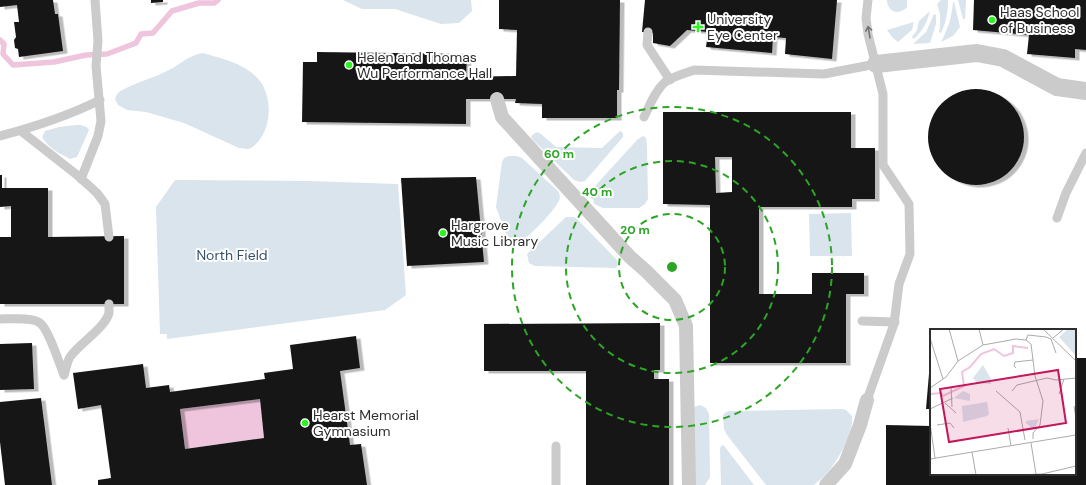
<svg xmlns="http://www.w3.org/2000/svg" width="1086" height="485" font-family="'DM Sans',sans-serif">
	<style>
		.green { fill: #dae4ed }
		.water { fill: #efc4dd }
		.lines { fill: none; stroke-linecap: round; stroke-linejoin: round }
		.stream { stroke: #efc4dd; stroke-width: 5.5 }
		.building { fill: #151515; fill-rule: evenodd; filter: url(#shadow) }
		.service { stroke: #cbcbcb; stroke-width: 9 }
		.pedestrian { stroke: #cbcbcb; stroke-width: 14 }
		.minor { stroke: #cbcbcb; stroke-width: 18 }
		.oneway { stroke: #757575 }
		.ring { fill: none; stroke: #2ca525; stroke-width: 2; stroke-dasharray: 7 5 }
		.poi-dot { fill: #2bf51f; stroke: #fff; stroke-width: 1.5 }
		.labels { text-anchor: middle; stroke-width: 4; stroke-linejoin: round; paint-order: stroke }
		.poi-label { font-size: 14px; fill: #2e2e2e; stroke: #fff; text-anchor: start }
		.park-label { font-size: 14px; fill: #37506e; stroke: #fff }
		.inset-river { fill: none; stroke: #efc4dd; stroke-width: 2 }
		.inset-road { fill: none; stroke: #ababab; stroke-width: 1 }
		.view { fill: #c2185b; fill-opacity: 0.15; stroke: #c2185b; stroke-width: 2 }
		.inset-edge { fill: none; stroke: #2e2e2e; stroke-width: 2 }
		.centre { fill: #2ca525; stroke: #fff; stroke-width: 2 }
		.ring-label { font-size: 12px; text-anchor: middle; font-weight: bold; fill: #2ca525; stroke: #fff; stroke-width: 4; stroke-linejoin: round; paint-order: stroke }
	</style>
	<defs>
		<filter id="shadow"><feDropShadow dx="4.5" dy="2.5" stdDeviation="0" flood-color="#0004"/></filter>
	</defs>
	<rect width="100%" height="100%" fill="#fff"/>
	<g class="green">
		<path d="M343,0H471L472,11L459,23L441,24L395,9H362Z"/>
		<path d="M887,0H907V7C899,16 887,12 887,0Z"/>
		<path d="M941,0H948C948,12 946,23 941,33L939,32C941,22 941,14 937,4Z"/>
		<path d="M958,0H966L965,19H963Z"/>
		<path d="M953,2H954L960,27L953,36L941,42C948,28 952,17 953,2Z"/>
		<path d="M930,11C927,23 923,30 914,39L912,37L917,30L919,21Z"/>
		<path d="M934,14L936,15V24L930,43L913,44L926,32Z"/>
		<path d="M914,22L912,30L898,42L892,37L887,30Z"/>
		<path d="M203,53C223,59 249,64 262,84C272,101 271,127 258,142C255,145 253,148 248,149C245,149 242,148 239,148L184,123L146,112L127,110L118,105L115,99C116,95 118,92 122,90C137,82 154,78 169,70C183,63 187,56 203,53Z"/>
		<path d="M76,125C81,125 86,125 89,130L77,157L70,159C60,154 47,147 42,137L45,131L59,127Z"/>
		<path d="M620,131L623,133V137L585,181L580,182L574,180L532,139L531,136L537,132L541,134L556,147L602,148Z"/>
		<path d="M643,136L646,138L647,146L648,199L645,204L639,208H603L594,204L592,191L595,186L637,140Z"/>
		<path d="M509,156H517L522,158L559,192L560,198C556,211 526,239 514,247L509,242L496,207L502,162L504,158Z"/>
		<path d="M175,180L308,181L398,184L406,295L385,310L167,339V334H160L156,207Z"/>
		<path d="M851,213L852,256H810L809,214Z"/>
		<path d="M566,217H574L579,221L616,259C618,262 619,265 616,268L535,266L529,263L527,254Z"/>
		<path d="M700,405L706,408L709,414L710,477L705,485H694V407Z"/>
		<path d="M842,409L846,410L852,416C854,432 838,460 828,472C824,477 818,481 814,485H766L727,435L724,429L723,415L726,412L730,411Z"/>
		<path d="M723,445L725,447L754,485H721L720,449L721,446Z"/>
	</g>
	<path class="water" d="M260,399L264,438L185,449L180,409Z"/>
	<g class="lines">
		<path class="stream" d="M0,40L4,44L3,54L13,65L54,62L86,55L107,54L136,43L141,34L153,33L172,11L199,3H214L218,0"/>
	</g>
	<g class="building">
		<path d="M0,0H53L55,14H58L63,51L19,57L18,49L15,48L14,40L16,37L14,22H19L17,5L0,7Z"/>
		<path d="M151,0H163V2L151,3Z"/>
		<path d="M499,0H620L619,90H617V118H542V104L515,103L516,99H466V124L302,122L303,62H317V52L467,54L466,77L516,76L517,30L499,29Z"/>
		<path d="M645,0H837L832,59L785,54L786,38L773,37L772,53L706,47L708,32L698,31L687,30L670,46L653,43V33L642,32Z"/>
		<path d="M974,0H1086V50L1075,49V58L1027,54L1029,35L973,30Z"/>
		<circle cx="976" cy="137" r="48"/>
		<path d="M663,112H851V148H875V199H852V207H759V294H812V273H864V294H846V363H710V205L663,204ZM715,157H732V192L716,193Z"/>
		<path d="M0,175H2V188H48V237L124,236V304H0V237H11V206L0,207Z"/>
		<path d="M476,177L484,262L407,266L401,178Z"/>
		<path d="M660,323V370H654V379H669V485H586V371H484V324Z"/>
		<path d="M356,336L360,368L340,371L350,445L361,444L367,485H98V480L111,478L101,405L78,409L73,373L143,364L146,388L169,385L170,392L265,379L264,373L293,369L290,345ZM260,399L264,438L185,449L180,409Z"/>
		<path d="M32,343L34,389L0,390V344Z"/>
		<path d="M1075,358H1086V485H886V425L931,426V474H1075Z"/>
		<path d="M930,362H931V409H926Z"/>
		<path d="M41,398L52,485H5L0,442V402Z"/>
	</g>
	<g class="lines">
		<g class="service">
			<path d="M648,32L647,45L670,80"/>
			<path d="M644,117C650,105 655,91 665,82C672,77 686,73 694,70L824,74L876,64"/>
			<path d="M21,131L77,175L97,193L105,204L109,237"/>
			<path d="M0,136C34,127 68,116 100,100"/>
			<path d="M81,179L98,136L101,121L96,66L98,41L95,0"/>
			<path d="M1057,218L1066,193L1086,153"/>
			<path d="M0,319C10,319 33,317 40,323C49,330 59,363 64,375"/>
			<path d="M862,321L895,322"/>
			<path d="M64,375C66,369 67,362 70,357C79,344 105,328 109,313C109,310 109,307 109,304"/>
			<path d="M867,400L894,324L899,284L910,254L909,204L883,165V94L868,34L866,18L868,0"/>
			<path d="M556,485V446"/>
		</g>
		<g class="pedestrian">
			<path d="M497,99L502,117L630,257L646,271L675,300L686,326L689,485"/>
			<path d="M826,485L845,464L860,425L867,400"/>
		</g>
		<path class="minor" d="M876,64L977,53L1003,58L1057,87L1086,91"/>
	</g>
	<defs><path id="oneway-shaft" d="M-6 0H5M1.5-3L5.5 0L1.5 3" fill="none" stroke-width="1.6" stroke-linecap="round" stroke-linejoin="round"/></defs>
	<use class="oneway" href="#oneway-shaft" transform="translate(869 32) rotate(-100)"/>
	<g class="ring">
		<circle cx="672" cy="267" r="53"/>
		<circle cx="672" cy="267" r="106"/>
		<circle cx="672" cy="267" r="160"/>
	</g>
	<g class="poi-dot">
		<circle cx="992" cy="20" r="4"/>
		<path d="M696 21h4v4h4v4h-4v4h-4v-4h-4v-4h4z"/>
		<circle cx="349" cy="65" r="4"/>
		<circle cx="443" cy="233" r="4"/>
		<circle cx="305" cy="423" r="4"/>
	</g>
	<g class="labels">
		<g class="poi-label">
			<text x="1000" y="17">Haas School<tspan x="1000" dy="16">of Business</tspan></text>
			<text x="707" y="24">University<tspan x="707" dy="16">Eye Center</tspan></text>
			<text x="357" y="62">Helen and Thomas<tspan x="357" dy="16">Wu Performance Hall</tspan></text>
			<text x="451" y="230">Hargrove<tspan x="451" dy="16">Music Library</tspan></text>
			<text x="313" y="420">Hearst Memorial<tspan x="313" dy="16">Gymnasium</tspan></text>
		</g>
		<g class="park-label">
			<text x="232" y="260">North Field</text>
		</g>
	</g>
	<g transform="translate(930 329)">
		<rect width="146" height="146" fill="#fff"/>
		<path d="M138,0L146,1V27L129,8ZM53,36L61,50V55L47,54L43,49ZM33,62L40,65V72L24,69ZM57,73L59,85L57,87L33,93L32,77ZM109,90L104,101L96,94V92Z" fill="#dae4ed"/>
		<path class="inset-river" d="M0,65L11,64L13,67L34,57L32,43L40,38L51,25L64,20L74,27L83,24V17L98,19"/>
		<path class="inset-road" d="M19,0L28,32M49,0L53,16M113,0L146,32M0,9L13,50M123,9L134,0M96,11L98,6L116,8L121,10L126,24M53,16L86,10L96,11L101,15L105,47L113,72L110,96L103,104V110M86,39L84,37L85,33L103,31M21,58L22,78M0,59L16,48L28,32L53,16M66,62L90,83L95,111M82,62L87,56L117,49L126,51L146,49M129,65L134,50M15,74L26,84M144,77L146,89M0,80L23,69M0,94L5,129M7,96L20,94L24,99M78,99L81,117M101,114L106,145M42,123L46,146M0,130L146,106M87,146L112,145L146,137"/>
		<path class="view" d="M128,41L136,94L19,113L10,60Z"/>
		<rect width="146" height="146" class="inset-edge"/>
	</g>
	<circle cx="672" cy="267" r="6" class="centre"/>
	<g class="ring-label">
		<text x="559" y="158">60 m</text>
		<text x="597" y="196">40 m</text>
		<text x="635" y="234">20 m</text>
	</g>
</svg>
